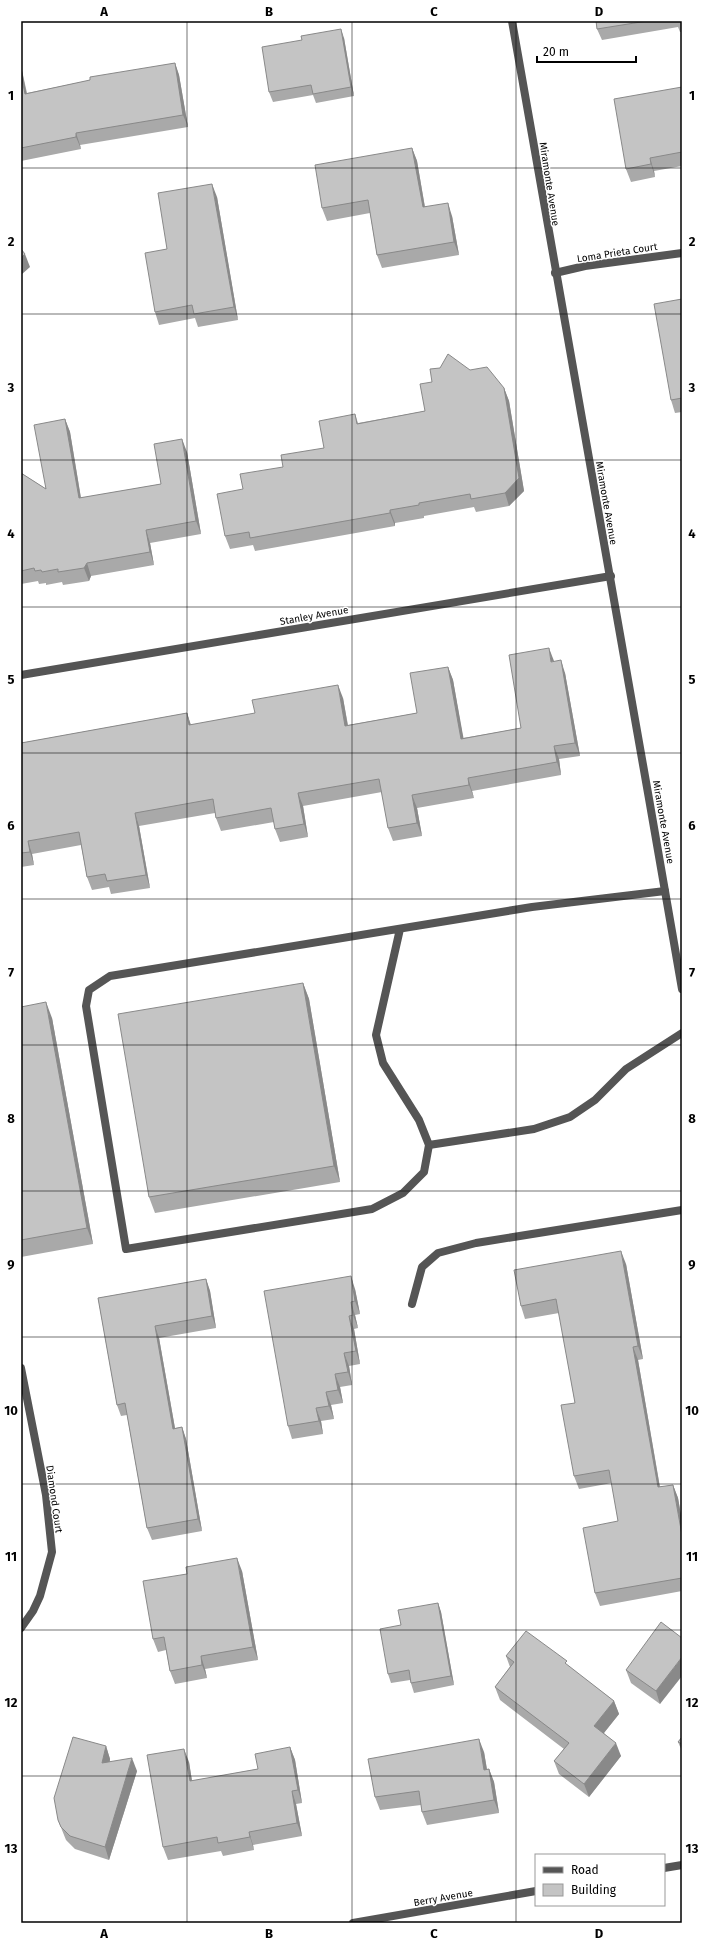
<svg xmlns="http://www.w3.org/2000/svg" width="703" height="1944" font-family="'Fira Sans',sans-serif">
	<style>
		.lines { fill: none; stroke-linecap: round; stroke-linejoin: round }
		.service { stroke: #555; stroke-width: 8 }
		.minor { stroke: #555; stroke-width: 8 }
		.tertiary { stroke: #555; stroke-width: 8 }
		.wall { fill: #a9a9a9 }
		.shaded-wall { fill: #898989 }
		.building { fill: #c4c4c4; stroke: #898989 }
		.grid { fill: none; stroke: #000; stroke-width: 1; stroke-opacity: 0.55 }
		.labels { text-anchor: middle; stroke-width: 3; stroke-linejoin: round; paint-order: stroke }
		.street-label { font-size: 10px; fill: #000; stroke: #fff }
		.neatline { fill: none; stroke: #000; stroke-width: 1.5 }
		.grid-label { font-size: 13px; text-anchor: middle; font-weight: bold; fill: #000 }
	</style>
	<rect width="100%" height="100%" fill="#fff"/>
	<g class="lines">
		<g class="service">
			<path d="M400,929L376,1035L383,1063L419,1120L429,1145L424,1172L403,1193L372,1209L126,1249L86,1006L89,990L110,976L532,907L665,891"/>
			<path d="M429,1145L534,1129L570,1117L595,1100L626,1069L682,1033"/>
			<path d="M412,1304L422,1267L438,1253L476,1243L682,1210"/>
		</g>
		<g class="minor">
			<path d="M555,273L585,266L682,253"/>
			<path d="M21,675L611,576"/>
			<path d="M21,1368L46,1495L52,1552L40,1596L33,1611L21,1628"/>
			<path d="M664,1868L682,1865"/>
			<path d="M353,1923L536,1891"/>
		</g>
		<path class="tertiary" d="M512,21C566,344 627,666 682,989"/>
	</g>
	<g class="wall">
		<path d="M596,21H682V32H680L678,27L602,40L597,29Z"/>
		<path d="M344,38L354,96L316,103L313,95L273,102L269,92L302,40Z"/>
		<path d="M175,63L179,75L188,127L80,145L81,149L21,161V66L27,93Z"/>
		<path d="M682,87V166L654,171L655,177L631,182L626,169Z"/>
		<path d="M412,148L417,161L425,207L452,216L459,255L382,268L377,255L370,213L327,221L322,208Z"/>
		<path d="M217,197L238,320L198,327L195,318L159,325L155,312L167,249Z"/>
		<path d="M682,299V412L675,413L671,400Z"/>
		<path d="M470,370L504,388L509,401L524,491L509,506L476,512L474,507L424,516V518L395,523V526L255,551L253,545L230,549L225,536L243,489L283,467L324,448L355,414L358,423L425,411L432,382Z"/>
		<path d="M65,419L70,432L81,498L161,484L187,452L201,534L150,543L154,565L91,576L89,581L63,585L62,582L46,585V583L39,584L38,581L21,584V473L46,489Z"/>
		<path d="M554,661L565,673L580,756L559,759L561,775L472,791L474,798L417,808L422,836L393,841L388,828L382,792L303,806L308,837L280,842L275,829L274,822L221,831L216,818L215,813L139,826L150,888L111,894L109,887L92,890L87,877L81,845L32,854L34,865L21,867V743L187,713L191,725L343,698L348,725L417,713L448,667L453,680L463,738L521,728Z"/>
		<path d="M303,983L309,999L340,1182L155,1213L149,1197Z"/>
		<path d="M21,1007L52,1018L93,1244L21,1257Z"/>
		<path d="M626,1264L643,1359L638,1360L660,1487L673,1485L678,1498L682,1521V1591L600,1606L595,1593L618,1521L612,1483L579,1489L574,1476L575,1403L559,1313L525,1319L521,1306Z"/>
		<path d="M206,1279L210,1291L216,1328L159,1338L175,1428L182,1427L186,1439L202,1531L152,1540L147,1528L127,1415L121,1416L117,1405L98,1298Z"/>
		<path d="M355,1289L360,1314L355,1315L358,1328L354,1329L360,1364L349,1366L352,1385L340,1387L343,1403L331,1405L334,1419L321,1421L323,1434L292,1439L288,1426Z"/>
		<path d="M242,1571L258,1660L205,1669L207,1678L175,1684L170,1671L166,1650L158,1652L153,1639Z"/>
		<path d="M438,1603L441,1612L454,1685L414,1693L410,1680L391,1683L388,1674L401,1625Z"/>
		<path d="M682,1638L660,1704L631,1683L626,1670Z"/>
		<path d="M506,1656L568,1666L614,1701L619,1714L604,1733L621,1756L589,1797L559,1774L554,1761L564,1749L500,1700L495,1687L510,1667Z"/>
		<path d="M682,1737V1751L678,1742Z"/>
		<path d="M106,1746L110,1759V1762L137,1771L109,1860L75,1849L66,1840L58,1820Z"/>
		<path d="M290,1747L295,1760L302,1803L296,1804L302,1836L253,1845L254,1850L223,1856L221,1851L168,1860L163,1847L189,1762L192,1781L258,1769Z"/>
		<path d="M484,1752L487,1769H489L494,1782L499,1813L427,1825L422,1812L421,1805L380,1810L375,1797Z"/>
	</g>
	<g class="shaded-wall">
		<path d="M341,29L344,38L354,96L351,87Z"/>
		<path d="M175,63L179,75L188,127L183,115Z"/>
		<path d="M21,66L29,106L25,94L21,75Z"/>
		<path d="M76,133L80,145L81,149L76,137Z"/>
		<path d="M412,148L417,161L427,220L423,207Z"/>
		<path d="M650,158L654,171L655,177L651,164Z"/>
		<path d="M212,184L217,197L238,320L234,307Z"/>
		<path d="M448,203L452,216L459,255L454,242Z"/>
		<path d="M25,254L30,267L21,275V258Z"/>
		<path d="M504,388L509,401L524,491L509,506L505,493Z"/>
		<path d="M65,419L70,432L83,511L79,498Z"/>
		<path d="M182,439L187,452L201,534L196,521Z"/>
		<path d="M390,510L395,523V526L390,513Z"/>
		<path d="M146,530L150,543L154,565L150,552Z"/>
		<path d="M87,563L91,576L89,581L84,568Z"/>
		<path d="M549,648L554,661L551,662Z"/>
		<path d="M561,660L565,673L580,756L575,743Z"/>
		<path d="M448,667L453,680L466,752L461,739Z"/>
		<path d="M338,685L343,698L350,739L345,726Z"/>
		<path d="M187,713L191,726L189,725Z"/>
		<path d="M554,746L559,759L561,775L557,762Z"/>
		<path d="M468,778L472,791L474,798L469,785Z"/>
		<path d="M298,793L303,806L308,837L304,824Z"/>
		<path d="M412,795L417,808L422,836L417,823Z"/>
		<path d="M135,813L139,826L150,888L146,875Z"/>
		<path d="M28,841L32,854L34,865L30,852Z"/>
		<path d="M303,983L309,999L340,1182L334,1166Z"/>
		<path d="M46,1002L52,1018L93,1244L87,1228Z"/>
		<path d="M621,1251L626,1264L643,1359L638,1346Z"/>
		<path d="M351,1276L355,1289L360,1314L355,1301Z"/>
		<path d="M206,1279L210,1291L216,1328L212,1316Z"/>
		<path d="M351,1302L355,1315L358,1328L353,1315Z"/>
		<path d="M349,1316L354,1329L360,1364L356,1351Z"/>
		<path d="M155,1326L159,1338L177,1440L173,1429Z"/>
		<path d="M633,1347L638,1360L662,1500L658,1487Z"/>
		<path d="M344,1353L349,1366L352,1385L348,1372Z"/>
		<path d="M335,1374L340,1387L343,1403L338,1390Z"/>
		<path d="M326,1392L331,1405L334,1419L329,1406Z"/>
		<path d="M316,1408L321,1421L323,1434L319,1421Z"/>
		<path d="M182,1427L186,1439L202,1531L198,1519Z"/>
		<path d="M673,1485L678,1498L682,1521V1535Z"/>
		<path d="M237,1558L242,1571L258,1660L253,1647Z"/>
		<path d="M438,1603L441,1612L454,1685L451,1676Z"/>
		<path d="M201,1656L205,1669L207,1678L202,1665Z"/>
		<path d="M682,1657V1676L660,1704L656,1691Z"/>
		<path d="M614,1701L619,1714L599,1739L594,1726Z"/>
		<path d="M479,1739L484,1752L489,1783L484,1770Z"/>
		<path d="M616,1743L621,1756L589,1797L584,1784Z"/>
		<path d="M106,1746L110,1759L107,1776L102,1763Z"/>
		<path d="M290,1747L295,1760L302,1803L298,1790Z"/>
		<path d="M184,1749L189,1762L194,1794L190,1781Z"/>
		<path d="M132,1758L137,1771L109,1860L105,1847Z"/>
		<path d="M489,1769L494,1782L499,1813L494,1800Z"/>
		<path d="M292,1791L296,1804L302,1836L297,1823Z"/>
		<path d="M249,1832L253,1845L254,1850L250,1837Z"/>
	</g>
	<g class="building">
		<path d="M596,21H647L597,29Z"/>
		<path d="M341,29L351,87L313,94L311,85L269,92L262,47L302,40L301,36Z"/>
		<path d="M175,63L183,115L76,133V137L21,148V75L25,94L90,80V77Z"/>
		<path d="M682,87V152L650,158L651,164L626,169L614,99Z"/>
		<path d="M412,148L423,207L448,203L454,242L377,255L368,200L322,208L315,165Z"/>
		<path d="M212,184L234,307L194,314L192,305L155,312L145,253L167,249L158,193Z"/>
		<path d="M21,249L25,254L21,258Z"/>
		<path d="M682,299V398L671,400L654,304Z"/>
		<path d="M448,354L470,370L487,367L504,388L519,478L505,493L471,499L470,494L419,503V505L390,510V513L250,538L249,532L225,536L217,494L243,489L240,474L283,467L281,455L324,448L319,421L355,414L357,424L425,411L420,384L432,382L430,369L440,368Z"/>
		<path d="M65,419L79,498L161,484L154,444L182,439L196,521L146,530L150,552L87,563L84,568L58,572V569L42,572L41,570L35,571L34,568L21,571V473L46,489L34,425Z"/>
		<path d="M549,648L551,662L561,660L575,743L554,746L557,762L468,778L469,785L412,795L417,823L388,828L379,779L298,793L304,824L275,829L271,808L216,818L213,799L135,813L146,875L107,881L105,874L87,877L79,832L28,841L30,852L21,853V743L187,713L189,725L255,713L252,700L338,685L345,726L417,713L410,673L448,667L461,739L521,728L509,655Z"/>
		<path d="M303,983L334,1166L149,1197L118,1014Z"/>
		<path d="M46,1002L87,1228L21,1240V1007Z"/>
		<path d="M621,1251L638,1346L633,1347L658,1487L673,1485L682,1535V1578L595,1593L583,1528L618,1521L609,1470L574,1476L561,1405L575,1403L556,1299L521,1306L514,1270Z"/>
		<path d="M351,1276L355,1301L351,1302L353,1315L349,1316L356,1351L344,1353L348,1372L335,1374L338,1390L326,1392L329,1406L316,1408L319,1421L288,1426L264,1291Z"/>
		<path d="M206,1279L212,1316L155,1326L173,1429L182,1427L198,1519L147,1528L125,1403L117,1405L98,1298Z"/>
		<path d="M237,1558L253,1647L201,1656L202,1665L170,1671L164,1637L153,1639L143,1581L187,1574L186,1567Z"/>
		<path d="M438,1603L451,1676L411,1683L409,1670L388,1674L380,1629L401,1625L398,1610Z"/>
		<path d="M661,1622L682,1638V1657L656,1691L626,1670Z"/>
		<path d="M526,1631L567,1661L565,1663L614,1701L594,1726L616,1743L584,1784L554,1761L569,1743L495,1687L514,1662L506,1656Z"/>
		<path d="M73,1737L106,1746L102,1763L132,1758L105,1847L70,1836L61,1827L58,1820L54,1798Z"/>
		<path d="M682,1737V1744L678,1742Z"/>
		<path d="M479,1739L484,1770L489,1769L494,1800L422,1812L419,1791L375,1797L368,1759Z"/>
		<path d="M290,1747L298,1790L292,1791L297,1823L249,1832L250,1837L218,1843L217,1837L163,1847L147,1755L184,1749L190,1781L258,1769L255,1754Z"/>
	</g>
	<path class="grid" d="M187,21V1923M352,21V1923M516,21V1923M21,168H682M21,314H682M21,460H682M21,607H682M21,753H682M21,899H682M21,1045H682M21,1191H682M21,1337H682M21,1484H682M21,1630H682M21,1776H682"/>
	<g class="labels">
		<g class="street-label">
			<text transform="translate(550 184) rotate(81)" y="4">Miramonte Avenue</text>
			<text transform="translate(617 252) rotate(-9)" y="4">Loma Prieta Court</text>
			<text transform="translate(607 503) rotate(80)" y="4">Miramonte Avenue</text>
			<text transform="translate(314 615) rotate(-10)" y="4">Stanley Avenue</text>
			<text transform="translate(664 822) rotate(80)" y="4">Miramonte Avenue</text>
			<text transform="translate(55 1499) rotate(82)" y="4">Diamond Court</text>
			<text transform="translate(443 1897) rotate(-10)" y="4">Berry Avenue</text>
		</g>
	</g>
	<rect width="703" height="1944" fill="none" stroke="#ffffff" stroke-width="44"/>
	<rect x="535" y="1854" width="130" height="52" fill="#ffffff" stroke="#999999"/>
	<rect x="543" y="1867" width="20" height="6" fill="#555555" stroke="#999999"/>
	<text x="571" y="1874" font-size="12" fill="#000000">Road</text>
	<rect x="543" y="1884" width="20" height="12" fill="#c4c4c4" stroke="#999999"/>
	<text x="571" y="1894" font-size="12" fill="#000000">Building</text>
	<path d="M537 56v6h99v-6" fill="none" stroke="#000000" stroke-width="2"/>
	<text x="543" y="56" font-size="12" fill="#000000" stroke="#ffffff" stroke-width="3" paint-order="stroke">20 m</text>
	<rect x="22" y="22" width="659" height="1900" class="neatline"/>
	<g class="grid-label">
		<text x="104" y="16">A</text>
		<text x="269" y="16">B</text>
		<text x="434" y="16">C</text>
		<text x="599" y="16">D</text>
		<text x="11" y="100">1</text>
		<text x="692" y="100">1</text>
		<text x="11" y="246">2</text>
		<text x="692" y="246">2</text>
		<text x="11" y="392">3</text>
		<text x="692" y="392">3</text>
		<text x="11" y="538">4</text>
		<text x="692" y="538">4</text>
		<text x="11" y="684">5</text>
		<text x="692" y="684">5</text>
		<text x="11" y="830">6</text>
		<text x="692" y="830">6</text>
		<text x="11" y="977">7</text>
		<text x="692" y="977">7</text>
		<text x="11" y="1123">8</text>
		<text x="692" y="1123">8</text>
		<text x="11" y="1269">9</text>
		<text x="692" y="1269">9</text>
		<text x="11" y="1415">10</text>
		<text x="692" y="1415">10</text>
		<text x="11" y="1561">11</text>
		<text x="692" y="1561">11</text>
		<text x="11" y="1707">12</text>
		<text x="692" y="1707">12</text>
		<text x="11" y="1853">13</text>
		<text x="692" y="1853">13</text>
		<text x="104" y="1938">A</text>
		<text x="269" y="1938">B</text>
		<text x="434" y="1938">C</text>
		<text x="599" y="1938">D</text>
	</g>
</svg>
